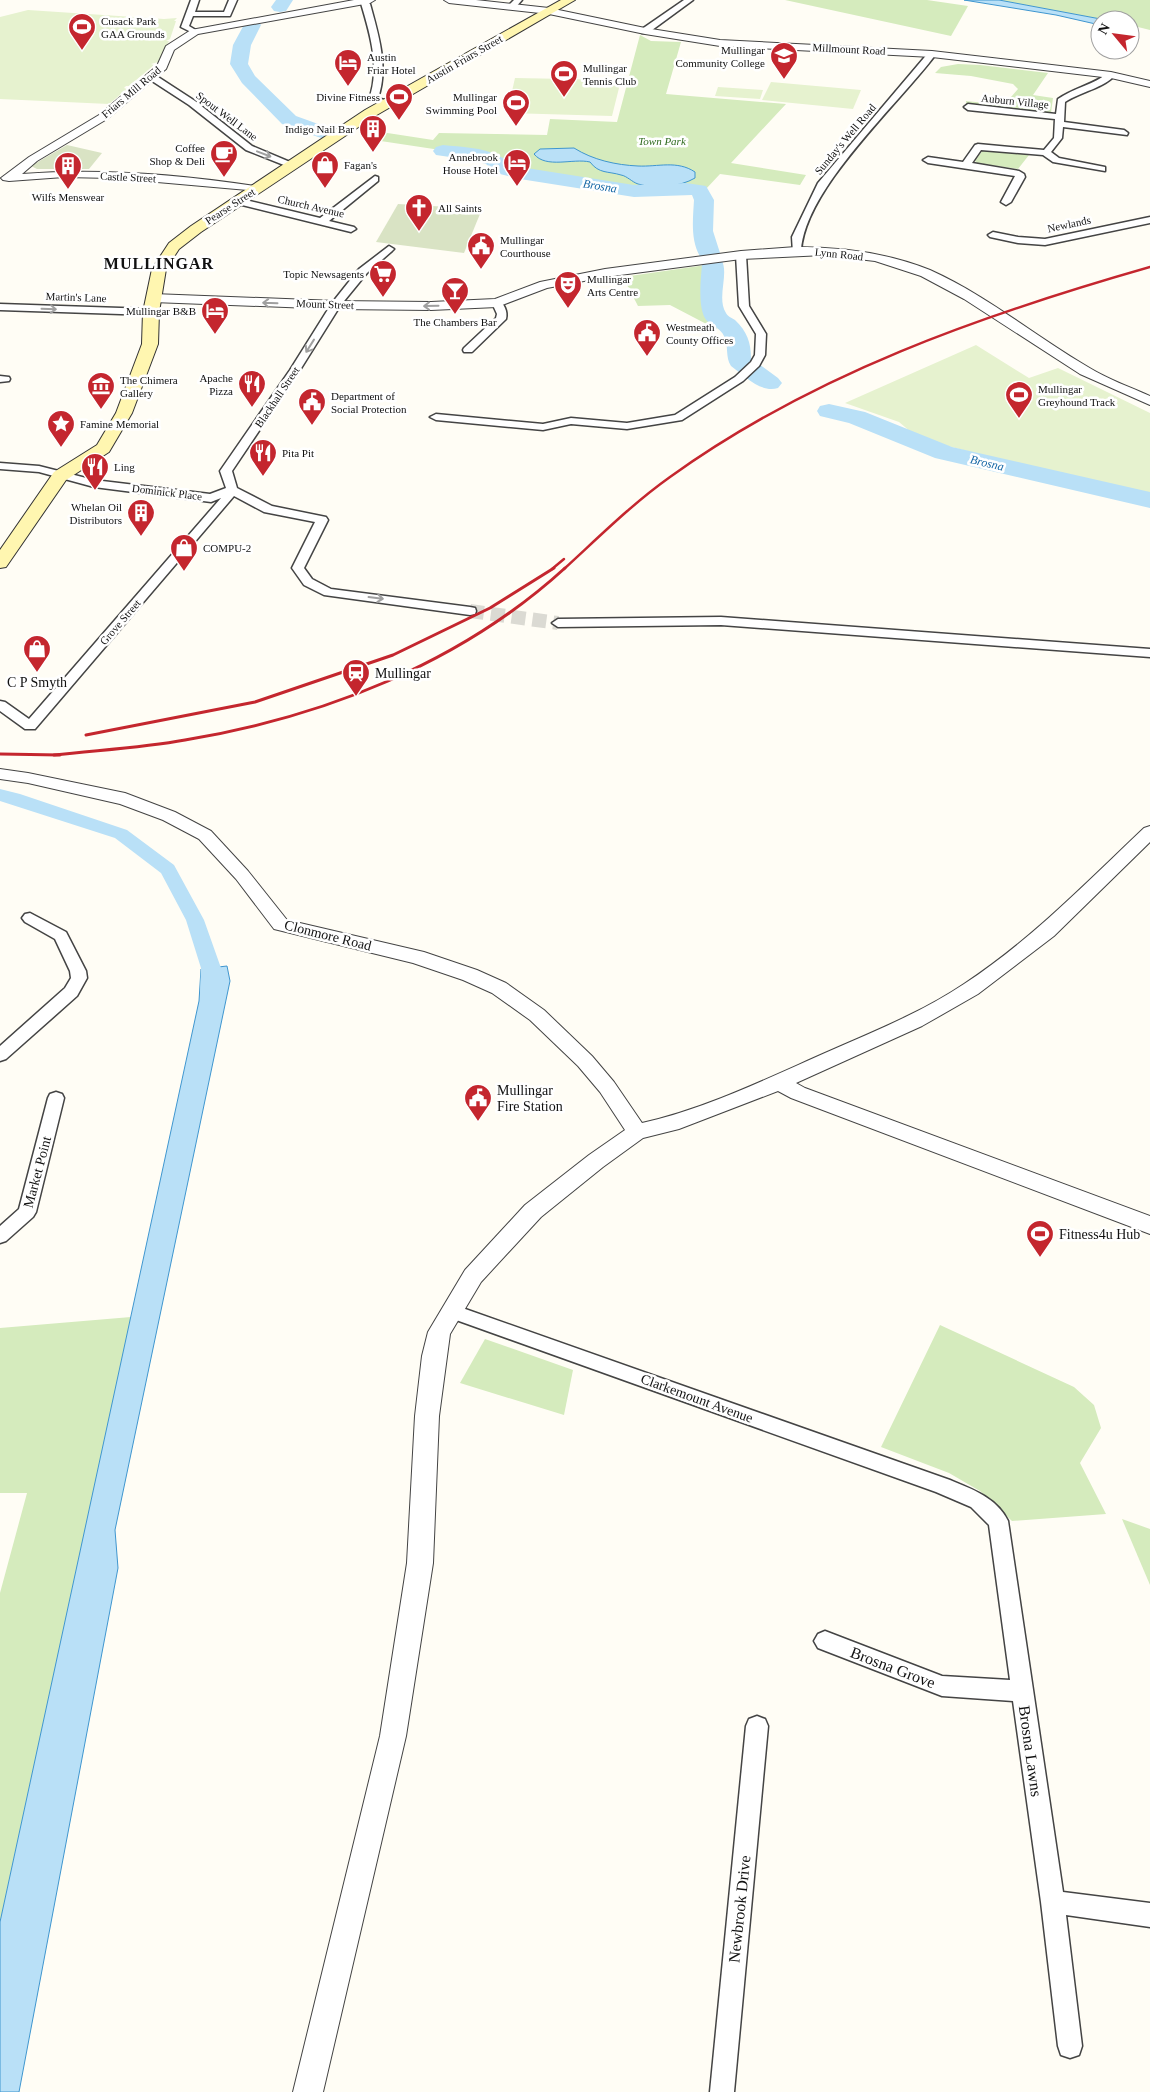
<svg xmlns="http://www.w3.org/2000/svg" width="1150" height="2092" font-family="Georgia,serif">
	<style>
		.green { fill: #d5ebbd }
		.cemetery { fill: #d9e3c4 }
		.pitch { fill: #e6f2cf }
		.water { fill: #b9e0f7; stroke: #3f96cf }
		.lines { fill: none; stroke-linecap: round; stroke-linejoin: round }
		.canal { fill: #b9e0f7; fill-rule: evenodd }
		.river { fill: #b9e0f7; fill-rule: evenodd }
		.minor-tunnel { stroke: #dbdad3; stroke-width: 14; stroke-dasharray: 14 7; stroke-linecap: butt }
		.minor-casing { stroke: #444; stroke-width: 3 }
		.tertiary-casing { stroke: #444; stroke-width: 2 }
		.secondary-casing { stroke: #333; stroke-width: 2 }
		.minor { fill: #fff; fill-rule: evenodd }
		.tertiary { fill: #fff; fill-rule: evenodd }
		.secondary { fill: #fff6b0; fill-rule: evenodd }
		.rail-far1 { stroke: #c4262e; stroke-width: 2.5 }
		.rail { stroke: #c4262e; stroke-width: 3 }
		.oneway { stroke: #a0a0a0 }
		.labels { text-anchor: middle; stroke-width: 5; stroke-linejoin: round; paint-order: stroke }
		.far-poi-label { font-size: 11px; fill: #111; stroke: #fff; text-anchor: start }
		.far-street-label { font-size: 11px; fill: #111; stroke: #fff }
		.far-park-label { font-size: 11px; font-style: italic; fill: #2f6b1f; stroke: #fff }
		.far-water-label { font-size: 12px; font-style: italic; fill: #1768a6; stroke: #fff }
		.poi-label { font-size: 14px; fill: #111; stroke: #fff; text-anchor: start }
		.street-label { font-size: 14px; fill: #111; stroke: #fff }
		.far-district-label { font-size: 16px; font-weight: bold; letter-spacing: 1px; fill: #111; stroke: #fff }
		.near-street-label { font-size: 16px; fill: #111; stroke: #fff }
	</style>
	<rect width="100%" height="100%" fill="#fffdf5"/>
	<g class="green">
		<path d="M785,0H927L968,6L951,36Z"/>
		<path d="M999,0H1150V30L1130,25V20H1106Z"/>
		<path d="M640,35L651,41L681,42L666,94L786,104L731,163L806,175L800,185L720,174L705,190L684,187L630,189L519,172L513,161L374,140L381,132L433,140L439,133L547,135L550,119L617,122Z"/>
		<path d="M958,64L980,65L1048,73L1033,95L1053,98L1051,113L966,104V101L1004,105L1018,89L1013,84L971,76L935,73L941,67Z"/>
		<path d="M983,150L1012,151L1029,155L1018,169L977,163L975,161Z"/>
		<path d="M713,264L711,293L715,316L724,323L716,329L670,305L638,306L623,277Z"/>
		<path d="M131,1317L0,1922V1593L27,1493H0V1328Z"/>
		<path d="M940,1325L1074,1387L1094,1405L1101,1428L1080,1463L1106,1514L1012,1521L980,1491L949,1473L881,1447Z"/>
		<path d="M485,1339L573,1370L564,1415L460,1383Z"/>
		<path d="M1122,1519L1150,1529V1585Z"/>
	</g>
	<g class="cemetery">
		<path d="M67,145L102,153L89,169H37L31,166Z"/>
		<path d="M398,204L482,209L464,253L376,242Z"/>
	</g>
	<g class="pitch">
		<path d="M28,10L164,19L177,18L174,21H176L170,39L166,41H169L158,62L151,64L154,65L129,86H126L124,88L127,89L109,104L0,99V17Z"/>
		<path d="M515,78L621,80L612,116L507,113Z"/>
		<path d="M771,82L861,90L853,109L762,100Z"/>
		<path d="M718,87L763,90L760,99L715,96Z"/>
		<path d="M976,345L1029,378L1058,368L1150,413V495L993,458L918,438L899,422L845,403Z"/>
	</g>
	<g class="water">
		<path d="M964,0H999L1106,20H1100V25L1056,15Z"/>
		<path d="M574,148C593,160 616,165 638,166C658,167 677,160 695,172V178C680,187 655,189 638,184C632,182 627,176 621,175C608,171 599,174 590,162C573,158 546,169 534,154L540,149Z"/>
		<path d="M227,966L230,981L115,1530L118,1568L19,2092H0V1922L199,1001L201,969Z"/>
	</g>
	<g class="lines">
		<path class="canal" d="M0,789L20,794L127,830L174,865L204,920L221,968L220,994L217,999L210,1001L203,999L200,994L201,968L186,920L161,873L115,838L0,801Z"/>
		<g class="river">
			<path d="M276,0H293L286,11L280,12L274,11L271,7Z"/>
			<path d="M252,20L258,21L261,25L251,45L248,64L255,76L296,116L332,129L335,133L332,137L325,139L318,137L282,124L242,83L230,64L233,45L246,21Z"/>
			<path d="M443,145C461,147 482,147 499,156C508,160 509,164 520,167L634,185L686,183L706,186L714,200L713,231L720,253L715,258L721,259C730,273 716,297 726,313C727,316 732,318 735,320C747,331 751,343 751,358L778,378L782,383L778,388C760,393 745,376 731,366C725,357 729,346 724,336C721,329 713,326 707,321C697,310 701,278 702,264L707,259L701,258C690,241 693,219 694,200L692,195L634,197L520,179L496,173L486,164L471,160L436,155L433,151L436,147Z"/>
			<path d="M829,404L865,412L952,447L1150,492V508L935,458L849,423L820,416L817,411L820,406Z"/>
		</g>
		<path class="minor-tunnel" d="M470,611L558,623"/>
		<defs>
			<g id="minor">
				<path d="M191,0H199L195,12H224L229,0H237L230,16H193L189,26L199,32L195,34L181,27Z"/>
				<path d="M360,0H366L370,4C378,33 389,68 378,98L390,102V106H384L369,99C381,67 369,30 360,0Z"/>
				<path d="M514,0H522L515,8H509L508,6Z"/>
				<path d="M684,0H693L648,33H642V29Z"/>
				<path d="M929,52L936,54C898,105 805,188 801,251L796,254L793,253L792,237L818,183Z"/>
				<path d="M1108,73L1115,75C1104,88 1080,92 1065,102L1064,122L1124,130L1128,133L1127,135L1063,127L1062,138L1051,152L1059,158L1105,167V171L1053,162L1043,155L981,150L972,163L1019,171L1024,174L1025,177L1011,202L1006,205L1001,202L1015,176L928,163L923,160L928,157L963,162L975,145L978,144L1044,150L1054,138L1055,119L968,110L964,107L968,104L1056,114L1058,99C1074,88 1095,84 1108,73Z"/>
				<path d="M149,75H155L195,101L252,146L297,165L295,167H289L246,150L189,105L149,79Z"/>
				<path d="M375,176L378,177V181L329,221L354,227L356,229L351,232L234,203L232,201L237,198L320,218Z"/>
				<path d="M1150,217V223L1045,245L1018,243L990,237L988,235L993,232L1018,237L1045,239Z"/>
				<path d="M389,246L394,249L392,251L367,273L340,306L300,370L232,471L237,488L272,506L326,517L328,520L304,568L312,579L331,589L470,607L475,608L476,611L475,614L470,615L324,595L304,585L292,568L315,522L264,512L234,496L35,729H25L0,711V701L5,702L29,719L221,498L211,502L94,487L39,472L0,469V463L39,466L94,480L210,494L226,488L220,471L290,370L332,303L359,269Z"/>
				<path d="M741,252L746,255L749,306L766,334L765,355L759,366L743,381L682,420L627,429L571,424L543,430L436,420L430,417L436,414L543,424L571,418L627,423L675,415L735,377L751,362L755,355L756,334L739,306L736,255Z"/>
				<path d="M497,300C504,302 508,312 506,319L472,352H464L463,350L464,348L496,318L497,314L492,303Z"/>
				<path d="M0,304L151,309L156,312L151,315L0,310Z"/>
				<path d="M0,376L9,377L10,379L9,381L0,382Z"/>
				<path d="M721,617L1150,649V657L721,625L558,627L552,623L558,619Z"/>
				<path d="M30,913L66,932L86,971L87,978L77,996L6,1059L0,1061V1046L65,988L71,978L70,971L55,939L25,922L22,918L25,914Z"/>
				<path d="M56,1092L62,1094L64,1098L36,1212L33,1217L6,1241L0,1243V1226L19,1209L48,1098L50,1094Z"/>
				<path d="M451,1304L950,1480C972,1489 997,1498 1008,1521L1063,1892L1150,1903V1927L1066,1915L1082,2046L1079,2055L1070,2058L1061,2055L1058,2046L1041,1902L1013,1701L942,1696L818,1648L814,1641L818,1634L825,1631L942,1676L1010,1680L989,1525L971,1507L936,1492L445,1316L442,1311L445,1306Z"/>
				<path d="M757,1716L765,1719L768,1726L734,2092H710L746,1726L749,1719Z"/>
			</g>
			<g id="tertiary">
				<path d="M354,0H375L370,3L198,34L174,50L166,69L107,119L37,161L22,174C100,168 177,174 255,186L259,187L261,189L259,191L112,178L64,177L9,181L3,180L1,178L29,157L99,115L157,66L166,46L191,30Z"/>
				<path d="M444,0H476L549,8L645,28L720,40L932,51L1111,72L1150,81V87L1111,78L932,57L720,46L645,34L549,14L449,3Z"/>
				<path d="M796,247C841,247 888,253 930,270C986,295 1035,336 1088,367C1107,379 1130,387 1150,396V405L1080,374L964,299L921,276L875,261L824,255L741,259L605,277L547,288L497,307L431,310L336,309L153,302L147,298L153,294L336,301L431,302L495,299L540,282L605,269L741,251Z"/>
				<path d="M0,769L28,773L125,793L175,812L211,831L248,871L287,920L424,952L477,970L506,983L544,1010L592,1056L614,1082L642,1123C705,1109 766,1079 825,1053C872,1032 921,1013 964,984C1031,940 1086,883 1144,828L1150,826V842L1054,936L978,994L922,1026L796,1083L805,1088L1150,1216V1234L791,1098L778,1091L679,1129L643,1138L603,1167L541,1217L481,1282L450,1334L439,1416L433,1563L406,1736L323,2092H293L380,1736L407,1563L415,1416L422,1356L428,1332L465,1270L525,1205L589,1155L625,1130L600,1092L578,1066L530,1020L492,993L463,980L413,963L274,929L236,879L199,839L163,820L120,804L28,783L0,779Z"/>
			</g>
			<path id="secondary" d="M561,0H575L375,116L201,232L179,249L166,269L159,312L158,344L132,413L109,452L66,480L6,567L0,568V550L54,472L97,445L116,413L142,344L143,312L152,269L169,243L191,226L365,110Z"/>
		</defs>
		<use href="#minor" class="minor-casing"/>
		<use href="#tertiary" class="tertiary-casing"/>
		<use href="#secondary" class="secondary-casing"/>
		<use href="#minor" class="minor"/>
		<use href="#tertiary" class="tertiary"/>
		<use href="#secondary" class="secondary"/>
		<g class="rail-far1">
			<path d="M552,569L564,559"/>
			<path d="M564,569C599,537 632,504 670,477C813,374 982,315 1150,267"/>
		</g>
		<g class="rail">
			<path d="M86,735L255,702L393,655L490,608L554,568"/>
			<path d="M0,754L60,755"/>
			<path d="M54,755C98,750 142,748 185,740C324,717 461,663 565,568"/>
		</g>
	</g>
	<defs><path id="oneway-shaft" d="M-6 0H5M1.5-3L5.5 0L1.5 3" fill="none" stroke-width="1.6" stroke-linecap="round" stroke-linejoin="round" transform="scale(1.25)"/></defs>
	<g class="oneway">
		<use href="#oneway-shaft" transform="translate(264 154) rotate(21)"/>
		<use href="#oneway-shaft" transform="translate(270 303) rotate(-178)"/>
		<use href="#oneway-shaft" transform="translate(431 306) rotate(179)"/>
		<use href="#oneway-shaft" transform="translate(49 309) rotate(2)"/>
		<use href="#oneway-shaft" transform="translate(310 346) rotate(122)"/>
		<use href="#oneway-shaft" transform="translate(376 598) rotate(7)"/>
	</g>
	<defs>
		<symbol id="stadium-pin" viewBox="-11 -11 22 30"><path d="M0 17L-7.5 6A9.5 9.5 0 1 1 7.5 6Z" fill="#c4262e" stroke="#fff"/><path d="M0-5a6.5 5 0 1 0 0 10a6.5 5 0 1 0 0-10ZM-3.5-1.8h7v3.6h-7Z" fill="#fff"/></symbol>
		<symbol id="school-pin" viewBox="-11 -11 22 30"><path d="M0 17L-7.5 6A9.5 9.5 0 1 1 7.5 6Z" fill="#c4262e" stroke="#fff"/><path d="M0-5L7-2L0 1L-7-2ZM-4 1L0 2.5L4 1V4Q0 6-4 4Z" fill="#fff"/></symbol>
		<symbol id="hotel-pin" viewBox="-11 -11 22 30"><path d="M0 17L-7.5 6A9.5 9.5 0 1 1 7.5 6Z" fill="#c4262e" stroke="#fff"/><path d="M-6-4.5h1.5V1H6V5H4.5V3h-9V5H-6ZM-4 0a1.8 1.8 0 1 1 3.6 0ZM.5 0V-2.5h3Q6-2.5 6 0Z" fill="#fff"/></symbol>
		<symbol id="building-pin" viewBox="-11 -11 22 30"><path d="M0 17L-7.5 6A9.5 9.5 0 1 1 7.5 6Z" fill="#c4262e" stroke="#fff"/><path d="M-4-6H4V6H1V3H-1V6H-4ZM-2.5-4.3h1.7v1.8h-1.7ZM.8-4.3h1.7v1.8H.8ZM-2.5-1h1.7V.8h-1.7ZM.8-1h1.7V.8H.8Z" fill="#fff"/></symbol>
		<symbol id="cafe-pin" viewBox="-11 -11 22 30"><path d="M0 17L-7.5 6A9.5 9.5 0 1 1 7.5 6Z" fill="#c4262e" stroke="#fff"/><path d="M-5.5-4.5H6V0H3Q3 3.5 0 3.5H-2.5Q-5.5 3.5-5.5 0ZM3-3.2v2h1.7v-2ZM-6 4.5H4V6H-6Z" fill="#fff"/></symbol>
		<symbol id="shop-pin" viewBox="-11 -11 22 30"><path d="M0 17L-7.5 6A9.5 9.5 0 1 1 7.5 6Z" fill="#c4262e" stroke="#fff"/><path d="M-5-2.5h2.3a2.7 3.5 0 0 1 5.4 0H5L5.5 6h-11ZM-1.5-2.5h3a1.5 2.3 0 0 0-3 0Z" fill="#fff"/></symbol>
		<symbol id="church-pin" viewBox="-11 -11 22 30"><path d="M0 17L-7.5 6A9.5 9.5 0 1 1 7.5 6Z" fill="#c4262e" stroke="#fff"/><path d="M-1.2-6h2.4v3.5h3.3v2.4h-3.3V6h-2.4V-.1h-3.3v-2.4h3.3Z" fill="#fff"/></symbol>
		<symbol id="civic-pin" viewBox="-11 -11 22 30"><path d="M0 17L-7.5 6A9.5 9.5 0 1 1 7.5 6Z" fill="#c4262e" stroke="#fff"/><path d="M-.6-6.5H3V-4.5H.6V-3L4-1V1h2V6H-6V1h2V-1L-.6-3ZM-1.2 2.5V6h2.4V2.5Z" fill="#fff"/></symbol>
		<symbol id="supermarket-pin" viewBox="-11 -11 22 30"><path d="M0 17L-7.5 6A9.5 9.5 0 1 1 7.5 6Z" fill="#c4262e" stroke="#fff"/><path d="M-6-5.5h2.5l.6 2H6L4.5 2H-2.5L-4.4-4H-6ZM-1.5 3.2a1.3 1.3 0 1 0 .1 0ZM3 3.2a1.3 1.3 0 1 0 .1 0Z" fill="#fff"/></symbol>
		<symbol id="theatre-pin" viewBox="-11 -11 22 30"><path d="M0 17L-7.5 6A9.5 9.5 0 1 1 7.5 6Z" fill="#c4262e" stroke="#fff"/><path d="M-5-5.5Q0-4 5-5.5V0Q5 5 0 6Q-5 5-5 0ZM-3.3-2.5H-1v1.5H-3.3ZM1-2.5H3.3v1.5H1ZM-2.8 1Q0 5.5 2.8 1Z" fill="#fff"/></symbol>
		<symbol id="bar-pin" viewBox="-11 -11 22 30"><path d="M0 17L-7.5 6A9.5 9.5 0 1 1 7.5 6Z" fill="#c4262e" stroke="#fff"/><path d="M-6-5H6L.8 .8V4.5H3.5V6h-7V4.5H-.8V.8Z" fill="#fff"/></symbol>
		<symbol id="restaurant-pin" viewBox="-11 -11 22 30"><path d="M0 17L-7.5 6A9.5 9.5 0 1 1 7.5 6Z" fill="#c4262e" stroke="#fff"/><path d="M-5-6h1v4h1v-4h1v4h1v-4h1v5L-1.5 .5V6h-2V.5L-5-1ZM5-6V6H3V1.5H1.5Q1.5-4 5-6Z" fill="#fff"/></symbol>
		<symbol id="museum-pin" viewBox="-11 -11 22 30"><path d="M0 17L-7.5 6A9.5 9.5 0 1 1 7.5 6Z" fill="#c4262e" stroke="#fff"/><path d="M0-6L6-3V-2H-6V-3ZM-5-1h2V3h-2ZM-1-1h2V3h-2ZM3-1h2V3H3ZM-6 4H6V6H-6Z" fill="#fff"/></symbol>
		<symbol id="sight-pin" viewBox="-11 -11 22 30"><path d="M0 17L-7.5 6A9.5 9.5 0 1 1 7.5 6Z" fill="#c4262e" stroke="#fff"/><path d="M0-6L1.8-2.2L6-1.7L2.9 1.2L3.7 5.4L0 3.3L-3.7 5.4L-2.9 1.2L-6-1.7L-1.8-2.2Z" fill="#fff"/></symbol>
		<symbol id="station-pin" viewBox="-11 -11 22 30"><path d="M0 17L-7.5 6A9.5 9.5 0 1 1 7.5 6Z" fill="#c4262e" stroke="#fff"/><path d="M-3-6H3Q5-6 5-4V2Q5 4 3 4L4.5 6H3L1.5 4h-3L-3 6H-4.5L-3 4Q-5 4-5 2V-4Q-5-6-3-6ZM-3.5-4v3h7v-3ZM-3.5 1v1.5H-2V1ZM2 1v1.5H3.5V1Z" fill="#fff"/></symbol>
	</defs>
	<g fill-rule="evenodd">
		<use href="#stadium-pin" x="66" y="11" width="32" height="43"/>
		<use href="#school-pin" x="768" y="40" width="32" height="43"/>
		<use href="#hotel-pin" x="332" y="47" width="32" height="43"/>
		<use href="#stadium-pin" x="548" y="58" width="32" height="43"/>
		<use href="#stadium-pin" x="383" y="81" width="32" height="43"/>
		<use href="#stadium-pin" x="500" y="87" width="32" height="43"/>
		<use href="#building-pin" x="357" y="113" width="32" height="43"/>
		<use href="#cafe-pin" x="208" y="138" width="32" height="43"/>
		<use href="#hotel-pin" x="501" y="147" width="32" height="43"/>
		<use href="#shop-pin" x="309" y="149" width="32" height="43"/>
		<use href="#building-pin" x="52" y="150" width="32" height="43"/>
		<use href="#church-pin" x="403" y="192" width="32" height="43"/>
		<use href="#civic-pin" x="465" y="230" width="32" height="43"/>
		<use href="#supermarket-pin" x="367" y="258" width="32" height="43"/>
		<use href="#theatre-pin" x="552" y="269" width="32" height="43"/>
		<use href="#bar-pin" x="439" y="275" width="32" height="43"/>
		<use href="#hotel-pin" x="199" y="295" width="32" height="43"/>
		<use href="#civic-pin" x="631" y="317" width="32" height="43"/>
		<use href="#restaurant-pin" x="236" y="368" width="32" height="43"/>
		<use href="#museum-pin" x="85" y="370" width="32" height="43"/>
		<use href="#stadium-pin" x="1003" y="379" width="32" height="43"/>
		<use href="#civic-pin" x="296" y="386" width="32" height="43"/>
		<use href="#sight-pin" x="45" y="408" width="32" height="43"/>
		<use href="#restaurant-pin" x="247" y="437" width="32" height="43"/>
		<use href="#restaurant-pin" x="79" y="451" width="32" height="43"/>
		<use href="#building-pin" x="125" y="497" width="32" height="43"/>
		<use href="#shop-pin" x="168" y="532" width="32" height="43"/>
		<use href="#shop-pin" x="21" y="633" width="32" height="43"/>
		<use href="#station-pin" x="340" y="657" width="32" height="43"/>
		<use href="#civic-pin" x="462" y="1082" width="32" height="43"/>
		<use href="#stadium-pin" x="1024" y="1218" width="32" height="43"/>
	</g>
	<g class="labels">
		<g class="far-poi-label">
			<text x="101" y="25">Cusack Park<tspan x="101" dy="13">GAA Grounds</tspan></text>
			<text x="765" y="54" text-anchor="end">Mullingar<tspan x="765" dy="13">Community College</tspan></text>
			<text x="367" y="61">Austin<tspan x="367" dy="13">Friar Hotel</tspan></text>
			<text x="583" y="72">Mullingar<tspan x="583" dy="13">Tennis Club</tspan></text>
			<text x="380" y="101" text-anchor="end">Divine Fitness</text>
			<text x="497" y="101" text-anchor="end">Mullingar<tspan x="497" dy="13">Swimming Pool</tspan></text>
			<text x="354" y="133" text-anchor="end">Indigo Nail Bar</text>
			<text x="205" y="152" text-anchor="end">Coffee<tspan x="205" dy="13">Shop &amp; Deli</tspan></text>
			<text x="498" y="161" text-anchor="end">Annebrook<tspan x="498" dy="13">House Hotel</tspan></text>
			<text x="344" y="169">Fagan's</text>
			<text x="68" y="201" text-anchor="middle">Wilfs Menswear</text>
			<text x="438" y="212">All Saints</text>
			<text x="500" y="244">Mullingar<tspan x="500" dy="13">Courthouse</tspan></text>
			<text x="364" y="278" text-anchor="end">Topic Newsagents</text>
			<text x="587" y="283">Mullingar<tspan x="587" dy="13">Arts Centre</tspan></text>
			<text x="196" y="315" text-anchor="end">Mullingar B&amp;B</text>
			<text x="455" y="326" text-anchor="middle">The Chambers Bar</text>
			<text x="666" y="331">Westmeath<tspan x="666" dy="13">County Offices</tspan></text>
			<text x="233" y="382" text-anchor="end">Apache<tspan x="233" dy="13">Pizza</tspan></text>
			<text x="120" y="384">The Chimera<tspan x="120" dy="13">Gallery</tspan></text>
			<text x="1038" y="393">Mullingar<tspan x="1038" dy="13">Greyhound Track</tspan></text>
			<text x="331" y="400">Department of<tspan x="331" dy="13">Social Protection</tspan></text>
			<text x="80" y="428">Famine Memorial</text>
			<text x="282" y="457">Pita Pit</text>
			<text x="114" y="471">Ling</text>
			<text x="122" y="511" text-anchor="end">Whelan Oil<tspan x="122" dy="13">Distributors</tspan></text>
			<text x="203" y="552">COMPU-2</text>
		</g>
		<g class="far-street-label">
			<text transform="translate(849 49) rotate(3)" y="4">Millmount Road</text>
			<text transform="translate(464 59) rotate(-30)" y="4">Austin Friars Street</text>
			<text transform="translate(131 92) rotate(-40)" y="4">Friars Mill Road</text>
			<text transform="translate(1015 101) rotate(6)" y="4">Auburn Village</text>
			<text transform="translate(227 116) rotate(37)" y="4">Spout Well Lane</text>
			<text transform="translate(845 139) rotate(-50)" y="4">Sunday's Well Road</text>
			<text transform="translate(128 177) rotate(3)" y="4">Castle Street</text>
			<text transform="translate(230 206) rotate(-33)" y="4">Pearse Street</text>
			<text transform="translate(311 206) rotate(13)" y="4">Church Avenue</text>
			<text transform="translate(1069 224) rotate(-12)" y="4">Newlands</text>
			<text transform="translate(839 254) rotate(6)" y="4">Lynn Road</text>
			<text transform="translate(76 297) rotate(2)" y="4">Martin's Lane</text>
			<text transform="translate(325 304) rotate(2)" y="4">Mount Street</text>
			<text transform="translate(277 397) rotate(-56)" y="4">Blackhall Street</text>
			<text transform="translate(167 492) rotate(7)" y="4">Dominick Place</text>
			<text transform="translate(120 622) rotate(-49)" y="4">Grove Street</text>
		</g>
		<g class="far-park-label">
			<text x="662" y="145">Town Park</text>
		</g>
		<g class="far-water-label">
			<text transform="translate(600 186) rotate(9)" y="4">Brosna</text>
			<text transform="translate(987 463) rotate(13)" y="4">Brosna</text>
		</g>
		<g class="poi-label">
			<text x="375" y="678">Mullingar</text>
			<text x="37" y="687" text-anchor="middle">C P Smyth</text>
			<text x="497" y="1095">Mullingar<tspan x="497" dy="16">Fire Station</tspan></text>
			<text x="1059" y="1239">Fitness4u Hub</text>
		</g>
		<g class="street-label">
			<text transform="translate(328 935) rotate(14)" y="5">Clonmore Road</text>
			<text transform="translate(37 1172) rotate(-75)" y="5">Market Point</text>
			<text transform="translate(697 1398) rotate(20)" y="5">Clarkemount Avenue</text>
		</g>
		<g class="far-district-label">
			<text x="159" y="269">MULLINGAR</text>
		</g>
		<g class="near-street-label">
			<text transform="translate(893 1667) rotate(21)" y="6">Brosna Grove</text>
			<text transform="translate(1031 1751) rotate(82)" y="6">Brosna Lawns</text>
			<text transform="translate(739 1909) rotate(-84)" y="6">Newbrook Drive</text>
		</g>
	</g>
	<g transform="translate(1115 35) rotate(299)"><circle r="24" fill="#ffffff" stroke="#a0a0a0"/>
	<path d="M0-4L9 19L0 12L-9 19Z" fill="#c4262e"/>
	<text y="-8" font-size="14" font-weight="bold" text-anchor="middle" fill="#111111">N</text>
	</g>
</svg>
